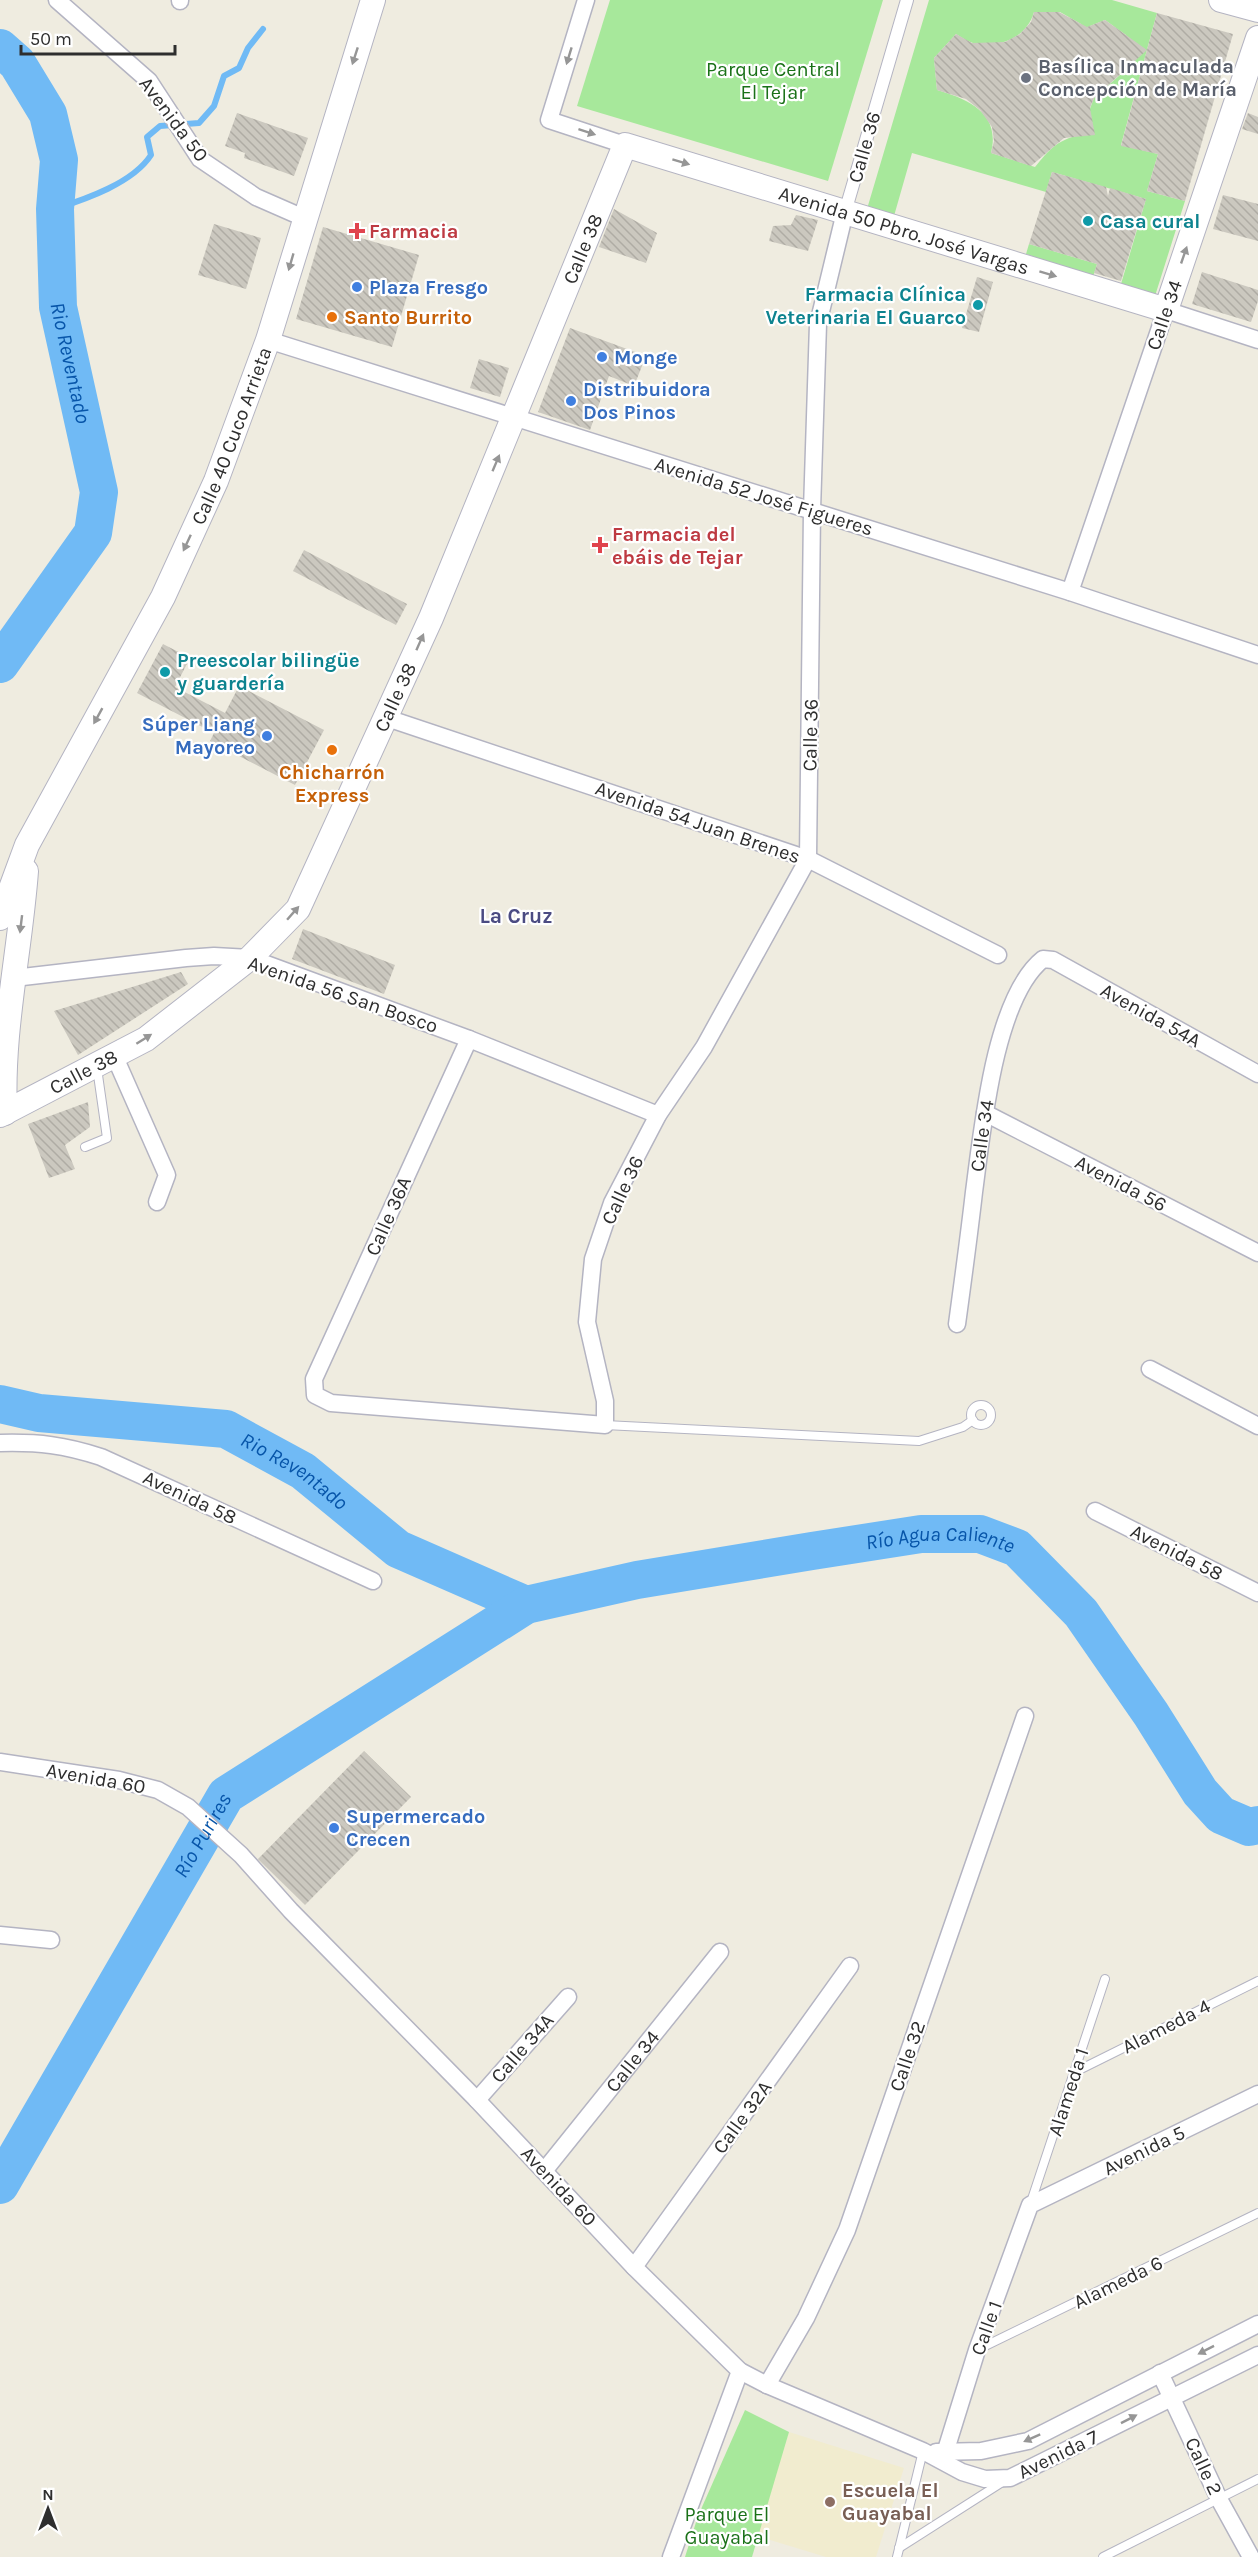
<svg xmlns="http://www.w3.org/2000/svg" width="1258" height="2557" font-family="Karla,sans-serif">
	<style>
		.education { fill: #f1eccf }
		.green { fill: #a7e89b; fill-rule: evenodd }
		.lines { fill: none; stroke-linecap: round; stroke-linejoin: round }
		.stream { stroke: #70baf5; stroke-width: 6 }
		.river { stroke: #70baf5; stroke-width: 38 }
		.building { fill: url(#building-back-hatch) }
		.service-casing { stroke: #b4b4c2; stroke-width: 10 }
		.pedestrian-casing { stroke: #b4b4c2; stroke-width: 14 }
		.minor-casing { stroke: #b4b4c2; stroke-width: 19 }
		.secondary-casing { stroke: #b4b4c2; stroke-width: 26 }
		.service { stroke: #fff; stroke-width: 8 }
		.pedestrian { stroke: #fff; stroke-width: 12 }
		.minor { stroke: #fff; stroke-width: 16 }
		.secondary { stroke: #fff; stroke-width: 24 }
		.oneway { fill: #969696 }
		.worship-dot { fill: #6b7280; stroke: #fff; stroke-width: 2 }
		.culture-dot { fill: #0f9aa8; stroke: #fff; stroke-width: 2 }
		.health-dot { fill: #e0444e; stroke: #fff; stroke-width: 2 }
		.shop-dot { fill: #3f7fe0; stroke: #fff; stroke-width: 2 }
		.food-dot { fill: #e8710a; stroke: #fff; stroke-width: 2 }
		.education-dot { fill: #8d6e63; stroke: #fff; stroke-width: 2 }
		.labels { text-anchor: middle; stroke-width: 4.5; stroke-linejoin: round; paint-order: stroke }
		.worship-label { font-size: 20px; font-weight: bold; fill: #5b616d; stroke: #fff; text-anchor: start }
		.park-label { font-size: 20px; fill: #1a7118; stroke: #fff }
		.street-label { font-size: 20px; fill: #2e2e2e; stroke: #fff }
		.culture-label { font-size: 20px; font-weight: bold; fill: #0d838f; stroke: #fff; text-anchor: start }
		.health-label { font-size: 20px; font-weight: bold; fill: #be3a42; stroke: #fff; text-anchor: start }
		.shop-label { font-size: 20px; font-weight: bold; fill: #366cbe; stroke: #fff; text-anchor: start }
		.food-label { font-size: 20px; font-weight: bold; fill: #c56008; stroke: #fff; text-anchor: start }
		.education-label { font-size: 20px; font-weight: bold; fill: #785e54; stroke: #fff; text-anchor: start }
		.water-label { font-size: 21px; font-style: italic; fill: #0755a9; stroke: #fff }
		.neighbourhood-label { font-size: 21px; font-weight: bold; fill: #4b4b82; stroke: #fff }
	</style>
	<defs>
		<pattern id="building-back-hatch" width="6" height="6" patternUnits="userSpaceOnUse" patternTransform="scale(1.5)"><rect width="6" height="6" fill="#cbc8bf"/><path d="M-1 5l2 2M0 0l6 6M5-1l2 2" fill="none" stroke="#afaca4"/></pattern>
	</defs>
	<rect width="100%" height="100%" fill="#efece0"/>
	<path class="education" d="M789,2432L904,2468L876,2557H826L757,2536Z"/>
	<g class="green">
		<path d="M610,0H883L828,181L577,106Z"/>
		<path d="M929,0H1112L1157,13L1121,145L1158,154L1147,191L1185,201L1155,296L1121,284L1146,199L1052,172L1046,192L912,153L894,216L867,209ZM1034,12H1060L1081,24L1080,30L1105,20L1126,35L1130,66L1094,98L1080,135C1057,140 1049,150 1035,167L991,153C1001,113 968,99 937,90L934,58L956,34C961,37 967,41 973,43C998,49 1027,38 1034,12Z"/>
		<path d="M1029,244L1097,264L1093,277L1026,254Z"/>
		<path d="M745,2410L789,2432L752,2557H685L698,2516Z"/>
	</g>
	<g class="lines">
		<path class="stream" d="M55,209C86,199 133,183 151,155L147,137L160,126L199,123L214,106L224,76L239,68L248,48L263,29"/>
		<g class="river">
			<path id="s1" d="M0,48L17,63L48,114L59,160L55,209L58,307L99,492L93,533L0,664"/>
			<path id="s2" d="M0,1404L39,1413L226,1429L303,1471L398,1549L526,1605"/>
			<path id="s3" d="M0,2185L226,1795L526,1605L637,1580L812,1551L921,1534H980L1017,1548L1081,1613L1151,1714L1200,1792L1221,1815L1249,1827L1258,1825"/>
		</g>
	</g>
	<g class="building">
		<path d="M1034,12H1059L1087,27L1105,20L1147,50L1157,13L1233,34L1185,201L1147,191L1158,154L1121,146L1147,50L1094,98L1090,108L1095,135L1064,138L1031,166L991,153L994,141L992,127L980,110L966,99L937,90L934,58L956,34L972,43L1005,42L1020,34L1031,22Z"/>
		<path d="M237,113L308,138L294,176L244,158L245,153L225,146Z"/>
		<path d="M1248,113L1258,117V134L1242,129Z"/>
		<path d="M1052,172L1106,187L1108,196L1110,188L1146,199L1121,281L1094,273L1097,264L1029,244Z"/>
		<path d="M1223,195L1258,204V241L1213,229Z"/>
		<path d="M614,209L657,233L646,263L599,247Z"/>
		<path d="M796,215L818,220L808,251L769,241L773,226L791,225Z"/>
		<path d="M214,224L261,238L246,289L198,275Z"/>
		<path d="M323,227L419,255L392,347L296,319Z"/>
		<path d="M1202,272L1258,290V301L1251,322L1192,304Z"/>
		<path d="M977,277L993,282L979,332L962,328Z"/>
		<path d="M570,328L646,356L634,386L609,376L590,430L538,412Z"/>
		<path d="M479,359L509,368L500,397L470,388Z"/>
		<path d="M304,550L407,604L396,625L293,571Z"/>
		<path d="M163,644L190,658L175,687L225,713L239,686L324,730L295,785L210,741L214,733L137,693Z"/>
		<path d="M303,929L395,965L384,994L292,959Z"/>
		<path d="M181,972L188,984L78,1055L54,1011Z"/>
		<path d="M88,1102L90,1127L65,1145L75,1169L49,1178L28,1124Z"/>
		<path d="M364,1751L411,1797L305,1905L258,1859Z"/>
	</g>
	<g class="lines">
		<defs>
			<g id="service">
				<path d="M85,1147L107,1138L97,1068"/>
				<circle cx="981" cy="1415" r="10"/>
				<path d="M605,1425L919,1441L963,1427L973,1420"/>
				<path d="M1075,2072L1258,1981"/>
				<path d="M1031,2202L1105,1979"/>
				<path d="M977,2350L1258,2213"/>
				<path d="M899,2548L1004,2481"/>
				<path d="M897,2557L923,2451"/>
				<path d="M1103,2557L1258,2479"/>
			</g>
			<path id="pedestrian" d="M845,212L907,0"/>
			<g id="minor">
				<path d="M57,0L149,81L200,159L256,197L304,218"/>
				<path d="M586,0L549,120L625,145"/>
				<path d="M180,1V0"/>
				<path d="M268,340L1070,592L1258,655"/>
				<path d="M1070,592L1166,310L1258,340"/>
				<path d="M387,718L808,859L998,955"/>
				<path d="M14,978L186,958L214,956L250,958L469,1039L658,1115"/>
				<path d="M469,1039L314,1379L315,1395L331,1403L605,1425V1401L587,1322L593,1259L612,1203L658,1115L704,1047L808,859L812,510L818,324L845,212"/>
				<path d="M114,1055L167,1175L157,1202"/>
				<path d="M985,1113L1258,1253"/>
				<path id="s4" d="M957,1324C963,1280 969,1236 974,1192C982,1133 994,998 1043,959L1053,960L1258,1074"/>
				<path d="M1150,1369L1258,1426"/>
				<path d="M0,1443C39,1442 64,1445 101,1457L373,1581"/>
				<path d="M1095,1511L1258,1593"/>
				<path d="M0,1762L119,1780L158,1790L188,1807L241,1855L291,1911L477,2100L634,2267L740,2371L767,2385L923,2451L962,2472L985,2479L1010,2478L1258,2355"/>
				<path d="M0,1935L51,1940"/>
				<path d="M477,2100L568,1997"/>
				<path id="s5" d="M544,2171L720,1952"/>
				<path d="M634,2267L850,1966"/>
				<path d="M1160,2373L1219,2499L1251,2557"/>
				<path d="M767,2385L806,2318L847,2230L1025,1716"/>
				<path d="M936,2452L981,2451L1028,2441L1258,2324"/>
				<path d="M945,2453L977,2350L1030,2205L1258,2094"/>
				<path d="M671,2557L740,2371"/>
			</g>
			<g id="secondary">
				<path d="M1221,0L1258,10"/>
				<path id="s6" d="M0,918L27,845L163,597L216,481L268,340L373,0"/>
				<path d="M5,1113C1,1032 20,952 26,871"/>
				<path id="s7" d="M0,1115L146,1039L250,958L298,909L431,618L625,145L1166,310L1258,38"/>
			</g>
		</defs>
		<use href="#service" class="service-casing"/>
		<use href="#pedestrian" class="pedestrian-casing"/>
		<use href="#minor" class="minor-casing"/>
		<use href="#secondary" class="secondary-casing"/>
		<use href="#service" class="service"/>
		<use href="#pedestrian" class="pedestrian"/>
		<use href="#minor" class="minor"/>
		<use href="#secondary" class="secondary"/>
	</g>
	<defs><path id="oneway-solid" d="M-6-.8H1V-3.2L6.5 0L1 3.2V.8H-6Z" transform="scale(1.5)"/></defs>
	<g class="oneway">
		<use href="#oneway-solid" transform="translate(355 56) rotate(108)"/>
		<use href="#oneway-solid" transform="translate(569 56) rotate(107)"/>
		<use href="#oneway-solid" transform="translate(587 132) rotate(18)"/>
		<use href="#oneway-solid" transform="translate(681 162) rotate(17)"/>
		<use href="#oneway-solid" transform="translate(1184 255) rotate(-71)"/>
		<use href="#oneway-solid" transform="translate(291 262) rotate(106)"/>
		<use href="#oneway-solid" transform="translate(1048 274) rotate(17)"/>
		<use href="#oneway-solid" transform="translate(496 463) rotate(-67)"/>
		<use href="#oneway-solid" transform="translate(187 543) rotate(115)"/>
		<use href="#oneway-solid" transform="translate(420 642) rotate(-66)"/>
		<use href="#oneway-solid" transform="translate(98 716) rotate(119)"/>
		<use href="#oneway-solid" transform="translate(293 913) rotate(-49)"/>
		<use href="#oneway-solid" transform="translate(21 924) rotate(97)"/>
		<use href="#oneway-solid" transform="translate(144 1039) rotate(-32)"/>
		<use href="#oneway-solid" transform="translate(1206 2350) rotate(153)"/>
		<use href="#oneway-solid" transform="translate(1129 2419) rotate(-27)"/>
		<use href="#oneway-solid" transform="translate(1032 2438) rotate(156)"/>
	</g>
	<circle class="worship-dot" cx="1026" cy="78" r="6"/>
	<g class="culture-dot">
		<circle cx="1088" cy="221" r="6"/>
		<circle cx="978" cy="305" r="6"/>
		<circle cx="165" cy="672" r="6"/>
	</g>
	<g class="health-dot">
		<path d="M354 222h6v6h6v6h-6v6h-6v-6h-6v-6h6z"/>
		<path d="M597 536h6v6h6v6h-6v6h-6v-6h-6v-6h6z"/>
	</g>
	<g class="shop-dot">
		<circle cx="357" cy="287" r="6"/>
		<circle cx="602" cy="357" r="6"/>
		<circle cx="571" cy="401" r="6"/>
		<circle cx="267" cy="736" r="6"/>
		<circle cx="334" cy="1828" r="6"/>
	</g>
	<g class="food-dot">
		<circle cx="332" cy="317" r="6"/>
		<circle cx="332" cy="750" r="6"/>
	</g>
	<circle class="education-dot" cx="830" cy="2502" r="6"/>
	<g class="labels">
		<g class="worship-label">
			<text x="1038" y="73">Basílica Inmaculada<tspan x="1038" dy="23">Concepción de María</tspan></text>
		</g>
		<g class="park-label">
			<text x="773" y="76">Parque Central<tspan x="773" dy="23">El Tejar</tspan></text>
			<text x="727" y="2521">Parque El<tspan x="727" dy="23">Guayabal</tspan></text>
		</g>
		<g class="street-label">
			<text transform="translate(174 119) rotate(53)" y="7">Avenida 50</text>
			<text transform="translate(864 147) rotate(-74)" y="7">Calle 36</text>
			<text dy="7" stroke="none"><textPath href="#s7" startOffset="1488">Avenida 50 Pbro. José Vargas</textPath></text>
			<text dy="7" stroke="none"><textPath href="#s7" startOffset="1084">Calle 38</textPath></text>
			<text transform="translate(1164 315) rotate(-71)" y="7">Calle 34</text>
			<text dy="7" stroke="none"><textPath href="#s6" startOffset="536">Calle 40 Cuco Arrieta</textPath></text>
			<text transform="translate(764 496) rotate(17)" y="7">Avenida 52 José Figueres</text>
			<text dy="7" stroke="none"><textPath href="#s7" startOffset="598">Calle 38</textPath></text>
			<text transform="translate(810 735) rotate(-89)" y="7">Calle 36</text>
			<text transform="translate(698 822) rotate(19)" y="7">Avenida 54 Juan Brenes</text>
			<text transform="translate(343 994) rotate(19)" y="7">Avenida 56 San Bosco</text>
			<text transform="translate(1151 1015) rotate(29)" y="7">Avenida 54A</text>
			<text dy="7" stroke="none"><textPath href="#s7" startOffset="94">Calle 38</textPath></text>
			<text dy="7" stroke="none"><textPath href="#s4" startOffset="190">Calle 34</textPath></text>
			<text transform="translate(1121 1183) rotate(27)" y="7">Avenida 56</text>
			<text transform="translate(622 1190) rotate(-65)" y="7">Calle 36</text>
			<text transform="translate(388 1216) rotate(-66)" y="7">Calle 36A</text>
			<text transform="translate(190 1497) rotate(25)" y="7">Avenida 58</text>
			<text transform="translate(1177 1552) rotate(27)" y="7">Avenida 58</text>
			<text transform="translate(96 1778) rotate(10)" y="7">Avenida 60</text>
			<text transform="translate(1166 2026) rotate(-27)" y="7">Alameda 4</text>
			<text transform="translate(522 2048) rotate(-49)" y="7">Calle 34A</text>
			<text transform="translate(907 2056) rotate(-71)" y="7">Calle 32</text>
			<text dy="7" stroke="none"><textPath href="#s5" startOffset="141">Calle 34</textPath></text>
			<text transform="translate(1068 2092) rotate(-72)" y="7">Alameda 1</text>
			<text transform="translate(742 2117) rotate(-54)" y="7">Calle 32A</text>
			<text transform="translate(1144 2150) rotate(-26)" y="7">Avenida 5</text>
			<text transform="translate(559 2186) rotate(47)" y="7">Avenida 60</text>
			<text transform="translate(1118 2282) rotate(-26)" y="7">Alameda 6</text>
			<text transform="translate(986 2328) rotate(-70)" y="7">Calle 1</text>
			<text transform="translate(1058 2454) rotate(-26)" y="7">Avenida 7</text>
			<text transform="translate(1204 2466) rotate(65)" y="7">Calle 2</text>
		</g>
		<g class="culture-label">
			<text x="1100" y="228">Casa cural</text>
			<text x="966" y="301" text-anchor="end">Farmacia Clínica<tspan x="966" dy="23">Veterinaria El Guarco</tspan></text>
			<text x="177" y="667">Preescolar bilingüe<tspan x="177" dy="23">y guardería</tspan></text>
		</g>
		<g class="health-label">
			<text x="369" y="238">Farmacia</text>
			<text x="612" y="541">Farmacia del<tspan x="612" dy="23">ebáis de Tejar</tspan></text>
		</g>
		<g class="shop-label">
			<text x="369" y="294">Plaza Fresgo</text>
			<text x="614" y="364">Monge</text>
			<text x="583" y="396">Distribuidora<tspan x="583" dy="23">Dos Pinos</tspan></text>
			<text x="255" y="731" text-anchor="end">Súper Liang<tspan x="255" dy="23">Mayoreo</tspan></text>
			<text x="346" y="1823">Supermercado<tspan x="346" dy="23">Crecen</tspan></text>
		</g>
		<g class="food-label">
			<text x="344" y="324">Santo Burrito</text>
			<text x="332" y="779" text-anchor="middle">Chicharrón<tspan x="332" dy="23">Express</tspan></text>
		</g>
		<g class="education-label">
			<text x="842" y="2497">Escuela El<tspan x="842" dy="23">Guayabal</tspan></text>
		</g>
		<g class="water-label">
			<text dy="7" stroke="none"><textPath href="#s1" startOffset="334">Rio Reventado</textPath></text>
			<text dy="7" stroke="none"><textPath href="#s2" startOffset="308">Rio Reventado</textPath></text>
			<text dy="7" stroke="none"><textPath href="#s3" startOffset="1227">Río Agua Caliente</textPath></text>
			<text dy="7" stroke="none"><textPath href="#s3" startOffset="404">Río Purires</textPath></text>
		</g>
		<g class="neighbourhood-label">
			<text x="516" y="923">La Cruz</text>
		</g>
	</g>
	<g transform="translate(48 2509)" stroke="#ffffff" stroke-width="4.5" paint-order="stroke">
	<path d="M0-4.5L10 22L0 15L-10 22Z" fill="#2e2e2e"/>
	<text y="-9" font-size="16" font-weight="bold" text-anchor="middle" fill="#2e2e2e">N</text>
	</g>
	<path d="M21 45v9h154v-9" fill="none" stroke="#2e2e2e" stroke-width="3"/>
	<text x="30" y="45" font-size="18" fill="#2e2e2e" stroke="#ffffff" stroke-width="4.5" paint-order="stroke">50 m</text>
</svg>
